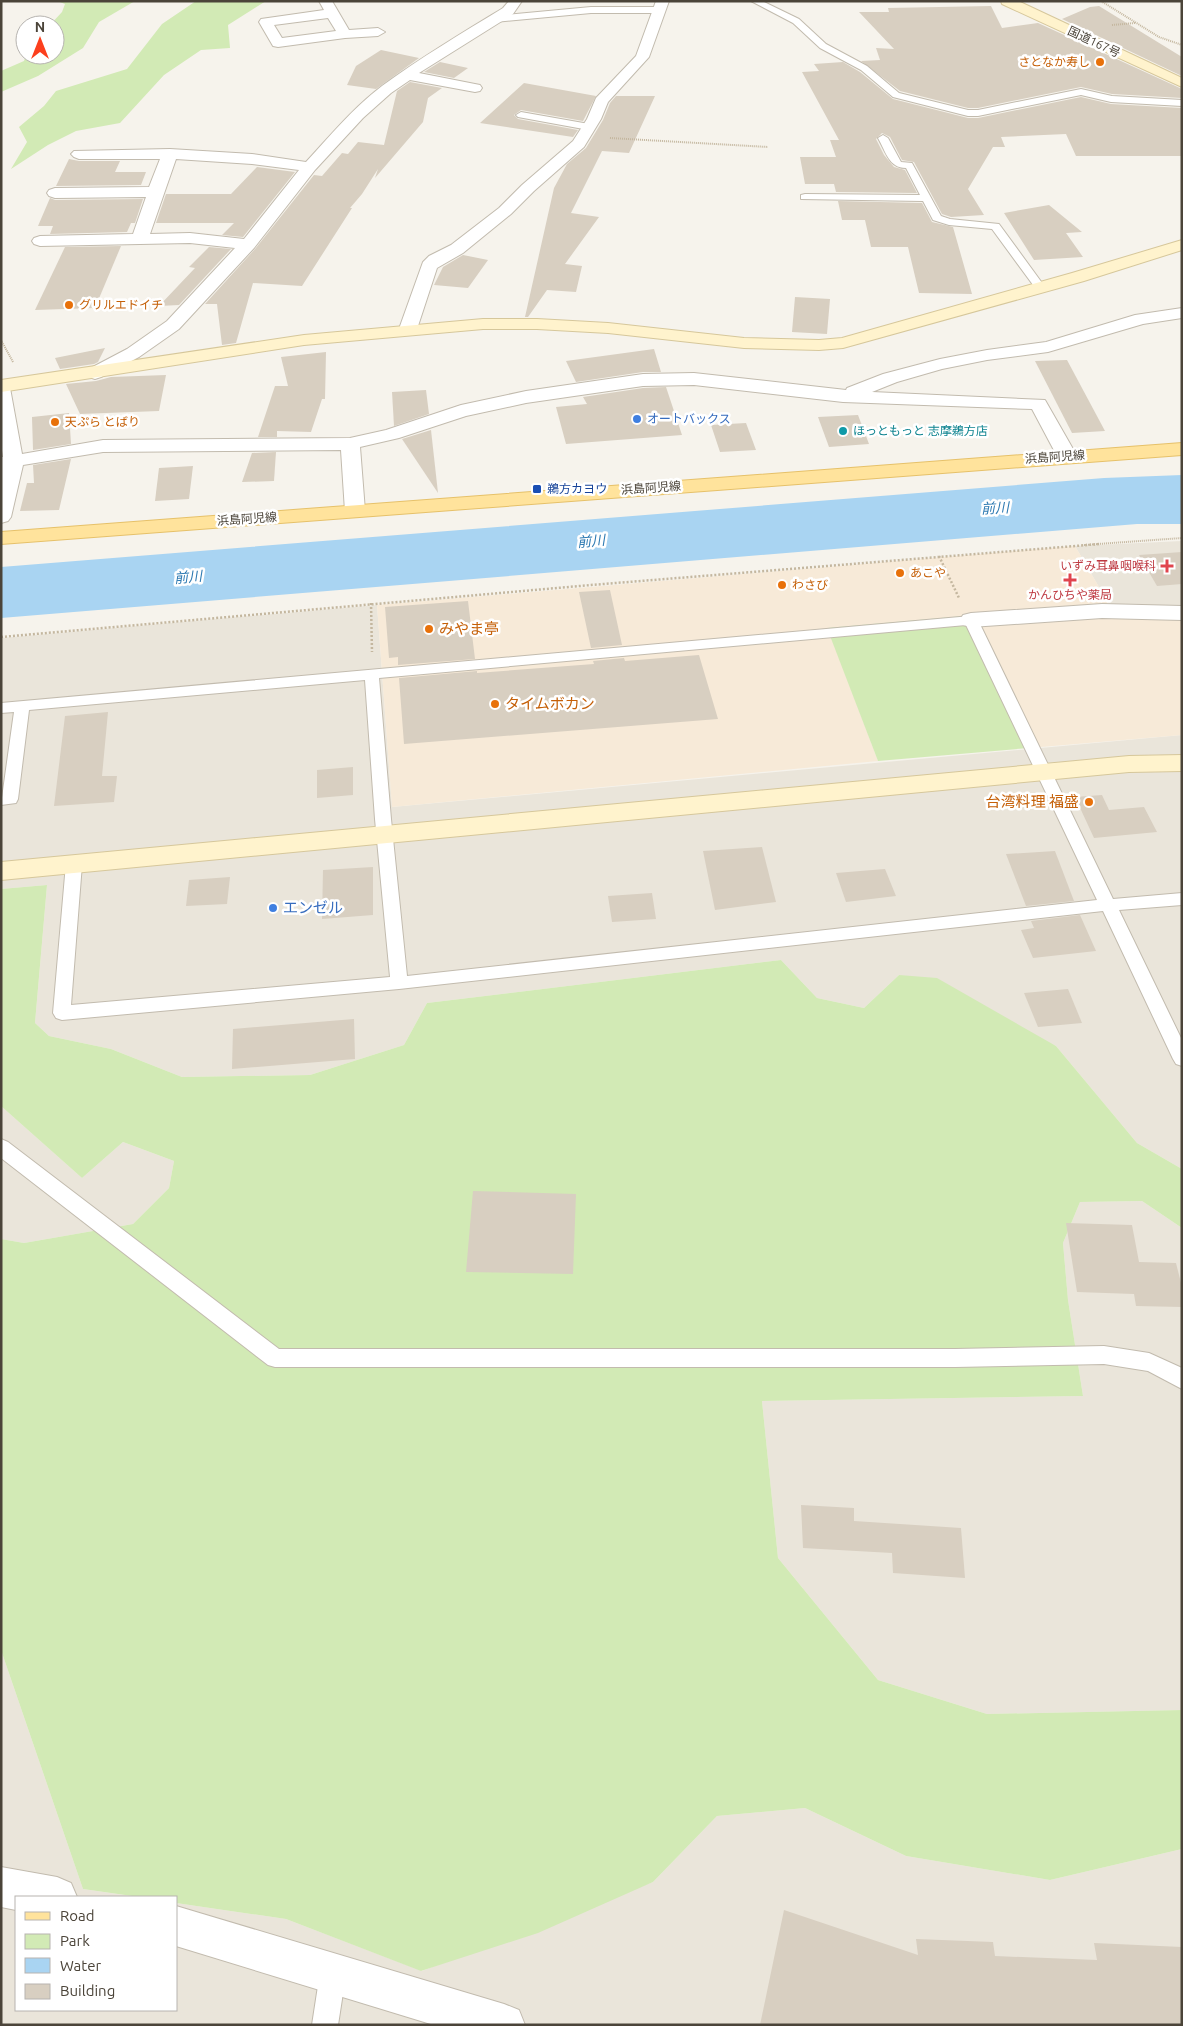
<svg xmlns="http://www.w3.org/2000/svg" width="1183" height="2026" font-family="Ubuntu,'Noto Sans JP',sans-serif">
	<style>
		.residential { fill: #eae5da }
		.commercial { fill: #f7ead8 }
		.green { fill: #d2eab5 }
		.water { fill: #a9d4f2 }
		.building { fill: #d8cfc1 }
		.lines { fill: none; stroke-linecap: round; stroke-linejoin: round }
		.lane-casing { stroke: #c2bbae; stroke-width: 2 }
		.street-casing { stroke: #c2bbae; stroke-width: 2 }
		.secondary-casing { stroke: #d6c79b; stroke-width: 2 }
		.primary-casing { stroke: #e6c16a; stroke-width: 2 }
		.path-far1 { stroke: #c4b79f; stroke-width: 2; stroke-dasharray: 1 1; stroke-linecap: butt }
		.path { stroke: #c4b79f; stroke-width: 2.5; stroke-dasharray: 2 2; stroke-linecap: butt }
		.lane { fill: #fff; fill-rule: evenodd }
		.street { fill: #fff; fill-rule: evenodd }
		.secondary { fill: #fff3cd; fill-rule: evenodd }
		.primary { fill: #ffe39c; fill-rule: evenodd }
		.food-dot { fill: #e8710a; stroke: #fff; stroke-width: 2 }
		.shop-dot { fill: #3f7fe0; stroke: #fff; stroke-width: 2 }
		.culture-dot { fill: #0f9aa8; stroke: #fff; stroke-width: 2 }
		.transit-dot { fill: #1a4fb4; stroke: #fff; stroke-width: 2 }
		.health-dot { fill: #e0444e; stroke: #fff; stroke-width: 2 }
		.labels { text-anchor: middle; stroke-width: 5; stroke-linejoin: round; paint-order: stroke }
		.far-street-label { font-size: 12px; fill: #4b4439; stroke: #fff }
		.far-food-label { font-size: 12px; fill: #c56008; stroke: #fff; text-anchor: start }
		.far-shop-label { font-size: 12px; fill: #366cbe; stroke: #fff; text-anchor: start }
		.far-culture-label { font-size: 12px; fill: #0d838f; stroke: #fff; text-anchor: start }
		.far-transit-label { font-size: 12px; fill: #164399; stroke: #fff; text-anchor: start }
		.far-health-label { font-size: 12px; fill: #be3a42; stroke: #fff; text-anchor: end }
		.far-water-label { font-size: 14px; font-style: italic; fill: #2e7ab2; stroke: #fff }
		.food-label { font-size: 15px; fill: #c56008; stroke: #fff; text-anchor: start }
		.shop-label { font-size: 15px; fill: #366cbe; stroke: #fff; text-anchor: start }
	</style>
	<rect width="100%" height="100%" fill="#f6f3ec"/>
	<g class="residential">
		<path d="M1182,541V613L1113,611L1075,546Z"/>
		<path d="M377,605L392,807L1182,735V1169L1137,1143L1056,1046L899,975L864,1008L817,998L781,960L427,1003L404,1045L310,1075L182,1077L111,1049L49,1036L35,1023L47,885L1,889V638Z"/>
		<path d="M1,1106L82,1178L123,1142L174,1161L169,1188L133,1224L24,1243L1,1239Z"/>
		<path d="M1142,1201L1182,1228V1710L987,1714L878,1680L778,1558L762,1401L1083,1396L1068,1300L1063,1243L1080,1202Z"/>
		<path d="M1,1650L83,1889L139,1897H16V2010H176V1903L286,1919L422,1971L653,1882L717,1816L805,1808L906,1856L1050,1880L1182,1849V2025H1Z"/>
	</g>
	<path class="commercial" d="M1075,546L1113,611L1182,613V735L1029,748L964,616L828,628L878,761L392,807L377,605Z"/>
	<g class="green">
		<path d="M57,1H135L99,22L83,48L38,76L1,92V71L24,61L26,55H55V25H50L62,12L65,4Z"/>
		<path d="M196,1H266L228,25L230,48L201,50L164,75L120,123L76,131L48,145L11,169L27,142L19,127L44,106L56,91L127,69L162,24Z"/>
		<path d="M964,616L1029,748L878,761L827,628Z"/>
		<path d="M47,885L35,1023L49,1036L111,1049L182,1077L310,1075L404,1045L427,1003L781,960L817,998L864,1008L899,975L937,978L1056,1046L1137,1143L1182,1169V1228L1142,1201L1080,1202L1063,1243L1068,1300L1083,1396L762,1401L778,1558L878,1680L987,1714L1182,1710V1849L1050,1880L906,1856L805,1808L717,1816L653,1882L538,1933L421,1971L286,1919L176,1903V1897H139L83,1889L1,1650V1239L24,1243L133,1224L169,1188L174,1161L123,1142L82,1178L1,1106V889Z"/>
	</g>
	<path class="water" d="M1182,475V524H1137L1,618V567L1104,478Z"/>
	<g class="building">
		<path d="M991,6L1002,28L1038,23L1182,89V98L1112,94L1081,87L978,108H968L900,91L861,61L880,60L876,48L894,49L859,12H889L888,8Z"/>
		<path d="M1099,6L1182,57V76L1062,19L1090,7Z"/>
		<path d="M381,50L419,58L376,89L347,85L356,66Z"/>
		<path d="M440,62L468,68L454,78L424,72Z"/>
		<path d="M843,62L860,72L893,99L968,118H978L1081,97L1111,104L1182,108V156H1076L1066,134L1001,137L1005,147H993L968,189L984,215L951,217L942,214L914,162L902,160L890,137L882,133L876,139L884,155L894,167L905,170L917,193L836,192L834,184H805L800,157H836L830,140H839L802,72L819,71L814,64Z"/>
		<path d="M410,82L442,88L428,98L423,122L375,178L378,169L362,194L350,208H352L302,286L253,283L236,343L222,345L217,304H205L255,249L314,175L322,176L342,153L348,154L358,142L384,145L397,91Z"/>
		<path d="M524,83L596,96L583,121L521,110L514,115L518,119L578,130L573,137L480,123Z"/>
		<path d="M616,96H655L629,153L602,151L571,213L599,217L565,264L582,266L576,292L547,290L528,317H525L554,188L567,164L586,148L603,120L610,103Z"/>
		<path d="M69,159L79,161H120L115,172H146L141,185L56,186Z"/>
		<path d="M257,167L295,172L243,237L222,235L234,223H156L166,194H231Z"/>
		<path d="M50,198L55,200L143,199L135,223H131L127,232L50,234L53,226H38Z"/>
		<path d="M838,201L922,203L932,222L953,227L972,294L919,293L908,247H871L865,220H842Z"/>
		<path d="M1049,205L1082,232L1066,233L1083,257L1034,260L1004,213Z"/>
		<path d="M121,246L95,308L35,310L65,247Z"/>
		<path d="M209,247L231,249L179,305L159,306L195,268L189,267Z"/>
		<path d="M463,255L488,260L468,288L434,285L443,267Z"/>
		<path d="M795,297L830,299L827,334L792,332Z"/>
		<path d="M105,348L98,362L94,364L60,369L55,358Z"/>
		<path d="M654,349L661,372H643L576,382L566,361Z"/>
		<path d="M326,352L325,399H322L311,432L277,431V437H258L275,386H288L281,357Z"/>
		<path d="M1067,360L1105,431L1072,433L1035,361Z"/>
		<path d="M166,375L159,411L80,414L66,384L96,381L111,377Z"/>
		<path d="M666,387L682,435L566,444L556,407L587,404L583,397L643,388Z"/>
		<path d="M426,390L429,414L394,426L392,392Z"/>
		<path d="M69,413L71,444L33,450L32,417Z"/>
		<path d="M858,415L869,444L829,447L818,417Z"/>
		<path d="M746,423L756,450L720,452L711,425Z"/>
		<path d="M431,430L438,493L402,439Z"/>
		<path d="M276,452L274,481L242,482L252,453Z"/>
		<path d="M71,459L59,510L20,511L27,483H34L33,465Z"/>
		<path d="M193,466L189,499L155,501L159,468Z"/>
		<path d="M1182,552V584L1157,586L1139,555Z"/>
		<path d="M610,590L622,645L591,648L579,592Z"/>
		<path d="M468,601L475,659L398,665V657L389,658L385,607Z"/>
		<path d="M699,655L718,719L404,744L399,678L477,671V673L594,664L593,661L624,658L625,661Z"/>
		<path d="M108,712L102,776H117L114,802L54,806L65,716Z"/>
		<path d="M353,767V795L317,798V770Z"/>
		<path d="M1102,795L1109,810L1144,807L1157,832L1094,838L1075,797Z"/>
		<path d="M762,847L776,902L715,910L703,851Z"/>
		<path d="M1055,851L1074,901L1026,906L1006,854Z"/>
		<path d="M373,867V915L322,919L323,870Z"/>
		<path d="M885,869L896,896L846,902L836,873Z"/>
		<path d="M230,877L227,904L186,906L189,880Z"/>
		<path d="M652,893L656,919L612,922L608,896Z"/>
		<path d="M1080,915L1096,951L1033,958L1021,930L1034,928L1031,921Z"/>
		<path d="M1068,989L1082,1023L1038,1027L1024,993Z"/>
		<path d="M354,1019L355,1059L232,1069L233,1029Z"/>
		<path d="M473,1191L576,1194L573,1274L466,1272Z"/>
		<path d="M1066,1223L1132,1225L1139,1262L1176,1263L1182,1287V1307L1136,1306L1134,1294L1077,1292Z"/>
		<path d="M801,1505L854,1508V1521L961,1528L965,1578L893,1573L892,1553L803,1548Z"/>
		<path d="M784,1910L918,1955L916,1939L993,1942L995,1956L1097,1960L1094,1943L1182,1947V2025H760Z"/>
	</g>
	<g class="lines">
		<defs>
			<g id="lane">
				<path d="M751,1H762L799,19L826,44L867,66L899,93L968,110H978L1081,89L1112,96L1182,100V106L1111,102L1081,95L978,116H968L893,97L861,70L820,48L793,23Z"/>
				<path d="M591,7H659L663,10L659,13H591L495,22L491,19L495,16Z"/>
				<path d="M521,112L589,124L594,127L589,130L518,117L516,115Z"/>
				<path d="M883,135L888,138L901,162L912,163L941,216L950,219L999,224L1045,287L1044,289H1036L992,229L949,225L933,220L923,201L801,199V195L805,194L920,195L906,168C889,168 886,152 878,138Z"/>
				<path d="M971,616L976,617L978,620L1113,899L1182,893V905L1119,910L1182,1040V1066L1176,1064L1173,1059L1103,911L399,989L62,1020L56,1018L53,1013L66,864L68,860L74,858L80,860L82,864L71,1005L390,977L375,819L365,680L29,710L18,799L16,803L1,805L14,712L1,713V703ZM966,625L1097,900L407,976L391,819L379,678Z"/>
				<path d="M1,1139L8,1142L279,1349H955L1104,1346L1149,1353L1182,1368V1389L1148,1371L1104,1364L955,1367H275L268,1365L1,1158Z"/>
				<path d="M333,1960L342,1964L346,1973L338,2025H312L320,1973L324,1964Z"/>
			</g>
			<g id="street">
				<path d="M319,1H332L349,30L378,28L385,32L378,36L345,38L278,47L273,46L259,22L261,19L324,10ZM328,18L336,31L282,38L274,25Z"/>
				<path d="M509,1H522L513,14L419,73L480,85L482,88L480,91L475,92L410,80L391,93L363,118L315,170L254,248L179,329L139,357L101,377L95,379L89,377L86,373L89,369L127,349L167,321L235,248L190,243L40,246L34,244L32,241L34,238L40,236L133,234L146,197L55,198L49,196L47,193L49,190L55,188L149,187L160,159H79L74,157L71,154L74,151L170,149L252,154L306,162C330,136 353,108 382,86C420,58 462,33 503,8ZM176,159L252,164L299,170L244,239L190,233L150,234Z"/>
				<path d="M656,1H669L649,57L608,102L601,119L584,147L534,191L511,214L463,253L437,268L417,329L414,333L408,334L402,333L399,329L423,262L429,256L451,245L499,208L522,185L573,141L587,119L596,98L636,56Z"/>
				<path d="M1182,308V318L1143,324L1048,352L987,360L942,369L897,382L872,392L1045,400L1077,456L1074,460L1067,462L1060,460L1057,456L1032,409L843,402L694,385L643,386L526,403L466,416L399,438L360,447L365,511L362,515L355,517L348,515L345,511L341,450L103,452L23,465L11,517L8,521L1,523V457H3L1,444V382L8,384L10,388L22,454L103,440L350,438L386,430L461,405L526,391L643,374L694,373L846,390L847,388L883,374L940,359L987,350L1046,342L1135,315Z"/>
				<path d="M1102,604L1182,606V620L1102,618L971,627L963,625L960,620L963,615L971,613Z"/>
				<path d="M1,1867L57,1877L71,1883L77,1897H16V1910L1,1907Z"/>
				<path d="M176,1906L504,2004L519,2010L525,2025H434L176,1946Z"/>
			</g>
			<g id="secondary">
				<path d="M1001,1H1018L1182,78V87L1002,4Z"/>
				<path d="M1182,240V250L1084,281L843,348L819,350L744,348L608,333L537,329H483L304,345L1,392V380L304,335L483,319H537L608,323L744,338L819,340L842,338L1072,273Z"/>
				<path d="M1182,755V771L1129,772L1,880V862L1129,756Z"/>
			</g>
			<path id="primary" d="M1182,443V455L1,544V532Z"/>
		</defs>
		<use href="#lane" class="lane-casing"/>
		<use href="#street" class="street-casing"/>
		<use href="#secondary" class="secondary-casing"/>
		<use href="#primary" class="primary-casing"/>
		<g class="path-far1">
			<path d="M1101,1L1159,37L1182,45"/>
			<path d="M1112,25L1135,23"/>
			<path d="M610,138L768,147"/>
			<path d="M1,340L13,362"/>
			<path d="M1084,545L1182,538"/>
		</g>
		<g class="path">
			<path d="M939,556L959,598"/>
			<path d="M371,603L372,652"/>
			<path d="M1,637L591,585L1100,544"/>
		</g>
		<use href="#lane" class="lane"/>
		<use href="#street" class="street"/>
		<use href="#secondary" class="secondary"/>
		<use href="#primary" class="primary"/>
	</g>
	<g class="food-dot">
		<circle cx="1100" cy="62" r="5"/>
		<circle cx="69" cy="305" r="5"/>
		<circle cx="55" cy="422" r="5"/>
		<circle cx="900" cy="573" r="5"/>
		<circle cx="782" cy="585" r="5"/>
		<circle cx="429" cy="629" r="5"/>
		<circle cx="495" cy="704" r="5"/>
		<circle cx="1089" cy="802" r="5"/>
	</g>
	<g class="shop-dot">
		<circle cx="637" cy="419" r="5"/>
		<circle cx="273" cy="908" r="5"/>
	</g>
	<circle class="culture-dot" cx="843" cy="431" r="5"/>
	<rect class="transit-dot" x="532" y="484" width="10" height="10" rx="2.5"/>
	<g class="health-dot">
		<path d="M1164.5 558.5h5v5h5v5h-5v5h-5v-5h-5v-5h5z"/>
		<path d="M1067.5 572.5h5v5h5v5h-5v5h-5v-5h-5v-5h5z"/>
	</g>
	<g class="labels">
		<g class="far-street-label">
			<text transform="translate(1094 42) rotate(25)" y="4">国道167号</text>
			<text transform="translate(1055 457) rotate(-4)" y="4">浜島阿児線</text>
			<text transform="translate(651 488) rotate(-4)" y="4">浜島阿児線</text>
			<text transform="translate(247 519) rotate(-4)" y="4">浜島阿児線</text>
		</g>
		<g class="far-food-label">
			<text x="1090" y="66" text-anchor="end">さとなか寿し</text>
			<text x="79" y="309">グリルエドイチ</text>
			<text x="65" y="426">天ぷら とばり</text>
			<text x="910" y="577">あこや</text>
			<text x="792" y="589">わさび</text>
		</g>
		<g class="far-shop-label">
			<text x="647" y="423">オートバックス</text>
		</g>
		<g class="far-culture-label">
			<text x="853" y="435">ほっともっと 志摩鵜方店</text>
		</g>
		<g class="far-transit-label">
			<text x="547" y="493">鵜方カヨウ</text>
		</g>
		<g class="far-health-label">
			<text x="1156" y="570">いずみ耳鼻咽喉科</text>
			<text x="1070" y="599" text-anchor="middle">かんひちや薬局</text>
		</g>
		<g class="far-water-label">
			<text transform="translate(995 508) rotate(-3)" y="5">前川</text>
			<text transform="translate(591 541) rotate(-5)" y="5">前川</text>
			<text transform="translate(188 577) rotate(-5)" y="5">前川</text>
		</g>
		<g class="food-label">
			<text x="439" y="634">みやま亭</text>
			<text x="505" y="709">タイムボカン</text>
			<text x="1079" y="807" text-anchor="end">台湾料理 福盛</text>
		</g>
		<g class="shop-label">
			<text x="283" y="913">エンゼル</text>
		</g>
	</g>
	<rect width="1183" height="2026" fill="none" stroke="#4b4439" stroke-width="5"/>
	<rect x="15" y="1896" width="162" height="115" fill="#ffffff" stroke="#b7b4b0"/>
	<rect x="25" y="1912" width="25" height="8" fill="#ffe39c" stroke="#b7b4b0"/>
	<text x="60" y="1921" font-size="15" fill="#4b4439">Road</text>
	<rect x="25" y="1934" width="25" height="15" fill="#d2eab5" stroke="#b7b4b0"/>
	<text x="60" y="1946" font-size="15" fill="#4b4439">Park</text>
	<rect x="25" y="1958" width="25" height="15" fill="#a9d4f2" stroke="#b7b4b0"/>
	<text x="60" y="1971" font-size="15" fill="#4b4439">Water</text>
	<rect x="25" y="1984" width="25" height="15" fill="#d8cfc1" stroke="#b7b4b0"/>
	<text x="60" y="1996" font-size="15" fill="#4b4439">Building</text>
	<g transform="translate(40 40)"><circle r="24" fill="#ffffff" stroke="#b7b4b0"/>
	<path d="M0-4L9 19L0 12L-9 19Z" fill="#fc3f1d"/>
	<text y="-8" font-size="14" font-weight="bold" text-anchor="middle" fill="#4b4439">N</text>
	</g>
</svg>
